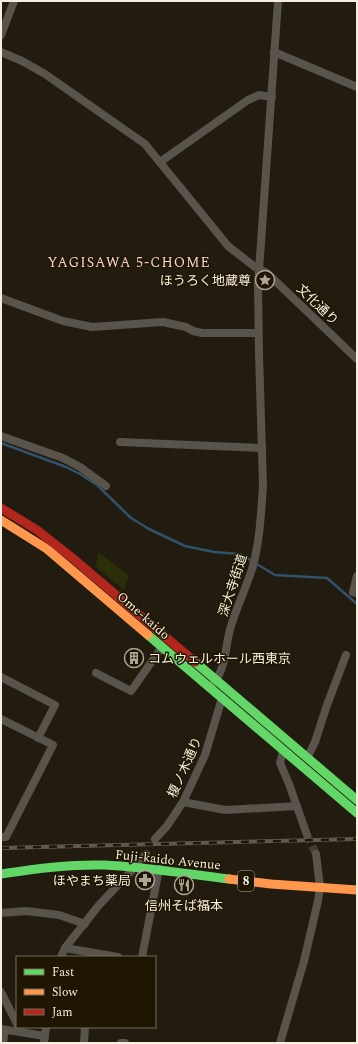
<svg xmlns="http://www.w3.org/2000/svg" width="358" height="1044" font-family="Spectral,'Noto Sans JP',serif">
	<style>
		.green { fill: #2b2e09 }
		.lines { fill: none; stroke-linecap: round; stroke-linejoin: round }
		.stream { stroke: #31526b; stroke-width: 2.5 }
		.street-tunnel { stroke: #413c2e; stroke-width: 8; stroke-dasharray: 8 4; stroke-linecap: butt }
		.street { stroke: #58534b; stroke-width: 8 }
		.fast { stroke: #63d668; stroke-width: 9 }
		.slow { stroke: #ff974d; stroke-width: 9 }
		.jam { stroke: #b3261e; stroke-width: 9 }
		.rail-casing { stroke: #5e5a51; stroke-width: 4 }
		.rail { stroke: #1f1601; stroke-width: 2.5; stroke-dasharray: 8; stroke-linecap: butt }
		.labels { text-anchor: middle; stroke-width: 3; stroke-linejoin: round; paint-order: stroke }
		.shield { fill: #1f1601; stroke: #b6ae9e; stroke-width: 1 }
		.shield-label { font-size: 12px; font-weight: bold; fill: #f6efe1 }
		.poi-label { font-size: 13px; fill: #f6efe1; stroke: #1f1601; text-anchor: end }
		.street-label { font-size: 13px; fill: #f6efe1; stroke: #1f1601 }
		.neighbourhood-label { font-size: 14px; letter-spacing: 1px; fill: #f7d3d6; stroke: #1f1601 }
	</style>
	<rect width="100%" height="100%" fill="#211c0f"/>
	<path class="green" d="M98,552L129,575L124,590L96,567Z"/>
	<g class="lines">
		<path class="stream" d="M1,443L66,467L80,474L97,485L131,518L149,529L185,546L214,552L240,554L275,575L327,578L357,604"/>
		<path class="street-tunnel" d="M307,835L316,854"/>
		<g class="street">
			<path d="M1,35L14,1"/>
			<path d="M1,52L22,61L45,74L145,144L228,246L255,267L267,273L357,359"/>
			<path d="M274,52L357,87"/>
			<path d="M160,162L248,100L259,95L272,97"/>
			<path d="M1,298L63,321L92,327L163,322L186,327L193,331L202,333H258"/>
			<path d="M1,436L63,458L80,467L106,486"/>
			<path d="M120,442L262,448"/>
			<path d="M357,576L353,592L357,593"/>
			<path d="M96,673L131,691L162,647"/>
			<path d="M1,677L55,705L38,738"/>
			<path d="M214,682C227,667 225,644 231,626C237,606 247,586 253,566C260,540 261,512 263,486L259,353L258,285L278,1"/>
			<path d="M1,719L53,745L6,837H1"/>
			<path d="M283,751L280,763L289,784L307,835"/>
			<path d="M307,758L315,742L327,705L346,655"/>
			<path d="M183,802L225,810L297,806"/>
			<path d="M155,839L167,826L183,802L205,755L222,698"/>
			<path d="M1,913L26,911L59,915L85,924"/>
			<path d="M65,948L118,957"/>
			<path d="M61,957L65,948L99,905L135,867L146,854"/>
			<path d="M142,957L159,869"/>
			<path d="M1,992L17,1024"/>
			<path d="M1,1029L45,1036"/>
			<path d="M3,1043L5,1030"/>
			<path d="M44,1043L46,1027"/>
			<path d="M84,1043L85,1027"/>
			<path d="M121,1043H125"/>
			<path d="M280,1043L304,961L318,901L320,887L316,854"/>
		</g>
		<g class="fast">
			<path d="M148,635L357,813"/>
			<path d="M195,662L357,800"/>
			<path d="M1,874C35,869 70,864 104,865C146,867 187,874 229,879"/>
		</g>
		<g class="slow">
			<path d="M1,520L47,549L148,635"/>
			<path d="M229,879L271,884L357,890"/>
		</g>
		<path class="jam" d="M1,508L37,530L70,556L195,662"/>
		<defs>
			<path id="rail" d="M1,848L357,839"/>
		</defs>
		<use href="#rail" class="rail-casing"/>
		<use href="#rail" class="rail"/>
	</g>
	<defs>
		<symbol id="sight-ring" viewBox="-11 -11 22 22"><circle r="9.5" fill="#1f1601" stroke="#aba598" stroke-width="1.5"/><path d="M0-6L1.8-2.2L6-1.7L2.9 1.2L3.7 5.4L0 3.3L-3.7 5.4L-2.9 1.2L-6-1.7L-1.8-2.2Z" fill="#aba598"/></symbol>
		<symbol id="building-ring" viewBox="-11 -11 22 22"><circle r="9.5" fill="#1f1601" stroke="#aba598" stroke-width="1.5"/><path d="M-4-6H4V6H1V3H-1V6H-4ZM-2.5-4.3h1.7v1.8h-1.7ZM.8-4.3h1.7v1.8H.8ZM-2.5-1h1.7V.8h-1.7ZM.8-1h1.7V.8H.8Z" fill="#aba598"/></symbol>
		<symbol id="pharmacy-ring" viewBox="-11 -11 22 22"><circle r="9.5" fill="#1f1601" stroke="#aba598" stroke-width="1.5"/><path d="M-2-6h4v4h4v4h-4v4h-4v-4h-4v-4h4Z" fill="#aba598"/></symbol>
		<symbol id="restaurant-ring" viewBox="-11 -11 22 22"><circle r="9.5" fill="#1f1601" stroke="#aba598" stroke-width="1.5"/><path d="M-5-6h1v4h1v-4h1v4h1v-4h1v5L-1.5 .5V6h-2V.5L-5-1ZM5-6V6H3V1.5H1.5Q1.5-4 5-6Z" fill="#aba598"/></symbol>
	</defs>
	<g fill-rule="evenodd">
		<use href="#sight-ring" x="254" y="269" width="22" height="22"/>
		<use href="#building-ring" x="123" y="647" width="22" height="22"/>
		<use href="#pharmacy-ring" x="134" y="869" width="22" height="22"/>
		<use href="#restaurant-ring" x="173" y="874" width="22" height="22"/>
	</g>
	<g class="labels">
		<rect class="shield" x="238" y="871" width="16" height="20" rx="3"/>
		<g class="shield-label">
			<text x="246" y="885">8</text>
		</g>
		<g class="poi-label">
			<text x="251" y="285">ほうろく地蔵尊</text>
			<text x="148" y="663" text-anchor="start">コムウェルホール西東京</text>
			<text x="131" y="885">ほやまち薬局</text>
			<text x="184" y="910" text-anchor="middle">信州そば福本</text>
		</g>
		<g class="street-label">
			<text transform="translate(318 304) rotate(44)" y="5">文化通り</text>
			<text transform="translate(232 585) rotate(-72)" y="5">深大寺街道</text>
			<text transform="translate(144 615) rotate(41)" y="5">Ome-kaido</text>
			<text transform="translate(184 767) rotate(-66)" y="5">榎ノ木通り</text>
			<text transform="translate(168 859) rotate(6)" y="5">Fuji-kaido Avenue</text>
		</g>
		<g class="neighbourhood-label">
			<text x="129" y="267">YAGISAWA 5-CHOME</text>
		</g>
	</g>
	<rect width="358" height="1044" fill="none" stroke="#f6efe1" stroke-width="4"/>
	<rect x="16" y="956" width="140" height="72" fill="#1f1601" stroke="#756d5b"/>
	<rect x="24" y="969" width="20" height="6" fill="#63d668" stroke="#756d5b"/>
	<text x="52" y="976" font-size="12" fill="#f6efe1">Fast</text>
	<rect x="24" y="989" width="20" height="6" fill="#ff974d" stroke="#756d5b"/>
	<text x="52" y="996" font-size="12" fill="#f6efe1">Slow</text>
	<rect x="24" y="1009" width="20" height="6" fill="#b3261e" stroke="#756d5b"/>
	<text x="52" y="1016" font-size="12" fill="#f6efe1">Jam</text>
</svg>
